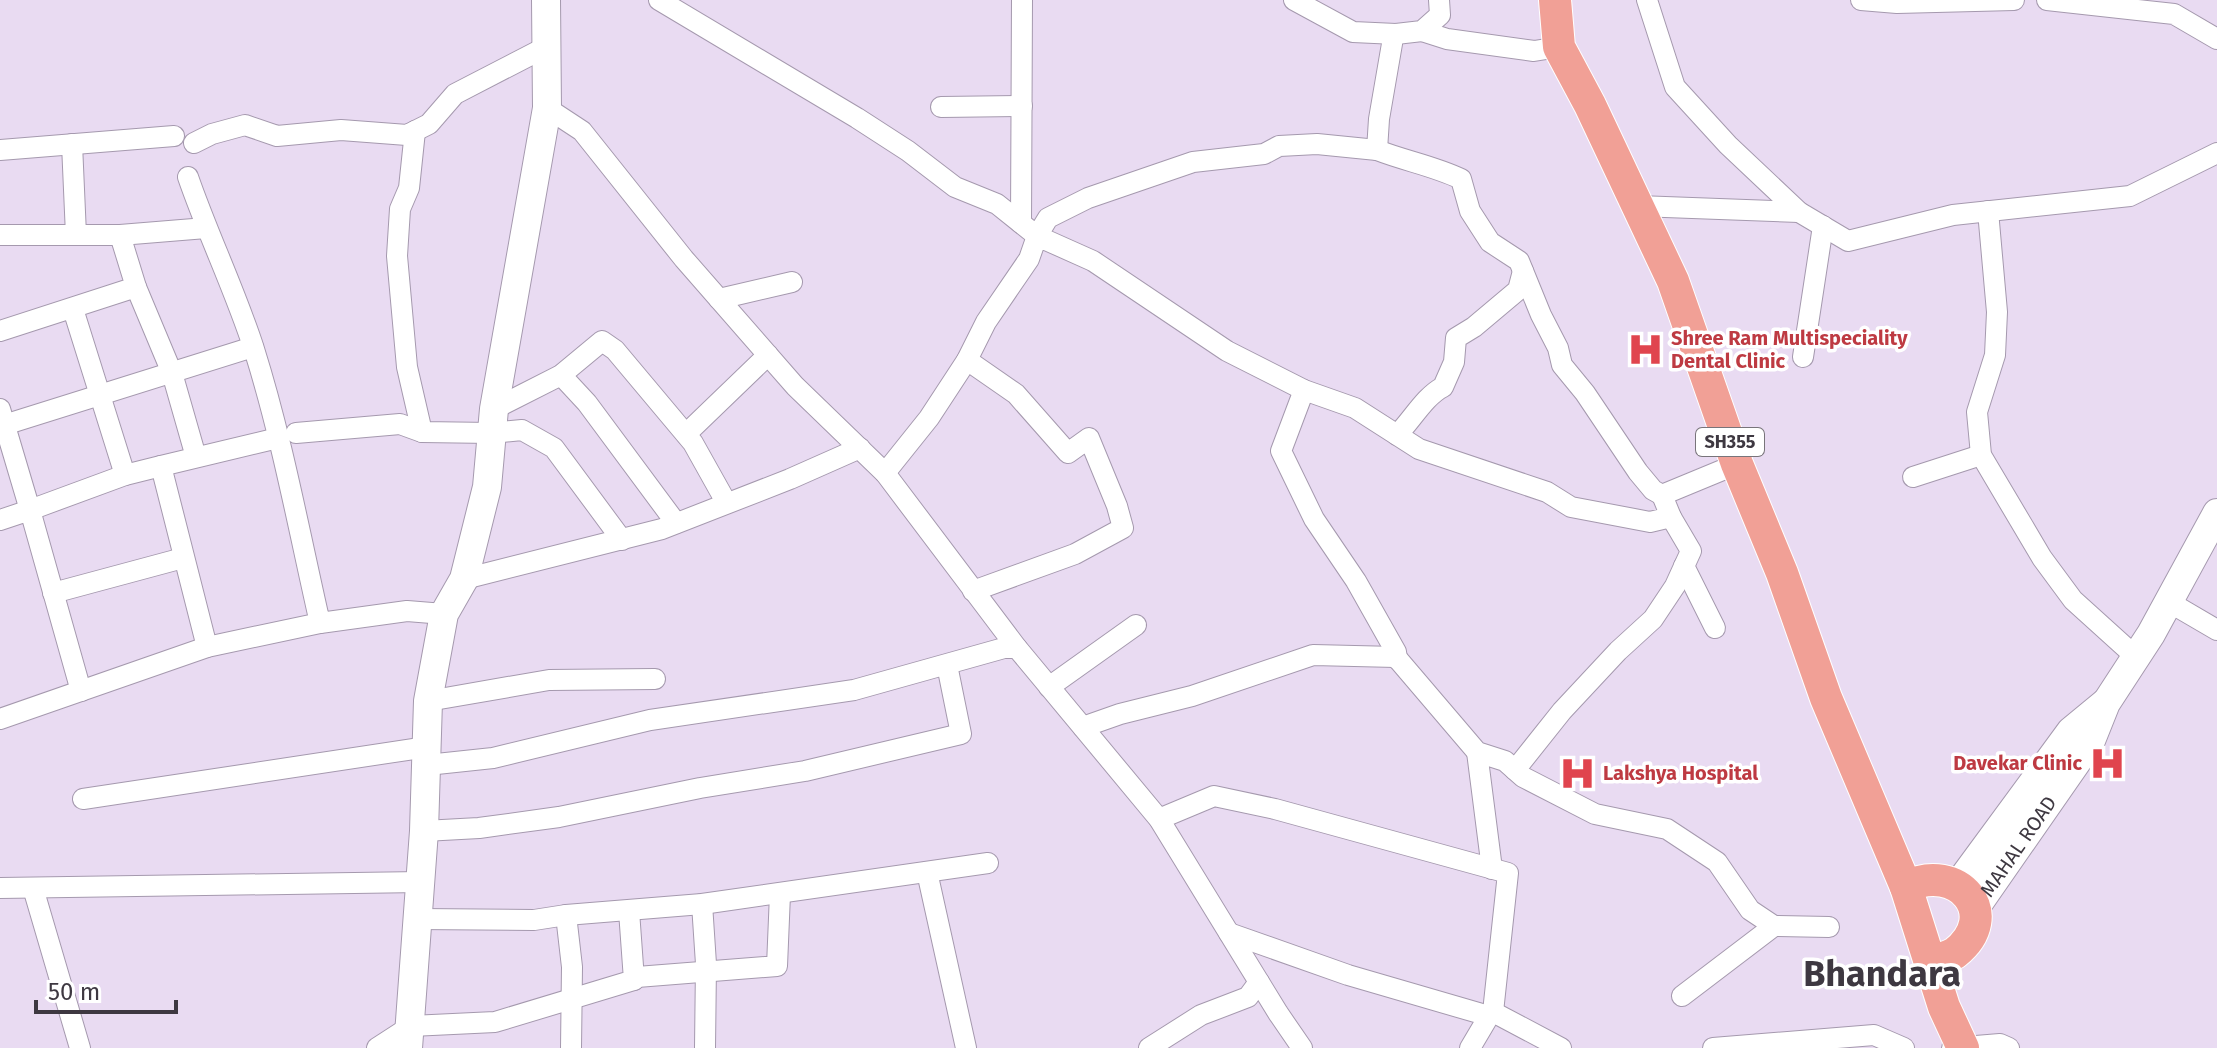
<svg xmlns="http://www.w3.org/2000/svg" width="2217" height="1048" font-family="'Fira Sans',sans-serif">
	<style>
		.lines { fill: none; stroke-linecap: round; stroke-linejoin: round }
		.street-casing { stroke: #a599ae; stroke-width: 22 }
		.secondary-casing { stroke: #a599ae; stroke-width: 30 }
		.primary-casing { stroke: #fff; stroke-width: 34 }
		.street { stroke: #fff; stroke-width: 20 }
		.secondary { stroke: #fff; stroke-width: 28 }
		.primary { stroke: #f1a096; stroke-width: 32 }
		.labels { text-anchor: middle; stroke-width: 7; stroke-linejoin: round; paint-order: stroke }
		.shield { fill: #fff; stroke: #78747a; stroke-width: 2 }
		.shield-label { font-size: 18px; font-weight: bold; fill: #3e3841 }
		.health-label { font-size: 20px; font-weight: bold; fill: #be3a42; stroke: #fff; text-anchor: start }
		.street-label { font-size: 20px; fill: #3e3841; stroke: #fff }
		.town-label { font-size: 36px; font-weight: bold; fill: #3e3841; stroke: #fff }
	</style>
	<rect width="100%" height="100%" fill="#e9dbf2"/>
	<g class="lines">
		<defs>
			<g id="street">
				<path d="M659,0L857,118L908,151L955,187L997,204L1037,236L1048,218L1088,198L1193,162L1264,154L1279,146L1317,144L1377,150L1379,119L1393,38L1396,34"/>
				<path d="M1294,0L1353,32L1396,34L1422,31L1440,15L1439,0"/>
				<path d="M1647,0L1675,87L1728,145L1799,212L1848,241L1953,215L2130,196L2217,153"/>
				<path d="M1861,0L1897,3L2014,0"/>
				<path d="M2047,0L2174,14L2217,39"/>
				<path d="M1422,31L1447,39L1534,51L1559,47"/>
				<path d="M941,107L1022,106"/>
				<path d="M547,108L582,131L684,259L795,386L885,473L1017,648L1159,819L1278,1013L1302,1048"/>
				<path d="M415,131L409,188L400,209L397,256L407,367L422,432L491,433L522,430L554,448L622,540"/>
				<path d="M194,143L212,134L245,125L277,136L341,130L407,135L429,124L455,94L546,47"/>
				<path d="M72,144L76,235"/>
				<path d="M0,150L174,136"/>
				<path d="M1377,150C1405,161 1434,166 1461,179L1470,211L1490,242L1519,261L1541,315L1558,348L1562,365L1585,393L1638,472L1653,490L1662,495"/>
				<path d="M188,177C208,235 235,290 254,349C282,438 299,531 320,623L407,611L444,614"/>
				<path d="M1638,206L1799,212"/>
				<path d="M1988,211L1997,312L1995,355L1977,412L1981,455L2042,558L2073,600L2136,657"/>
				<path d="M1021,223L1022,0"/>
				<path d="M0,235H120"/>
				<path d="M136,287L172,373L196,457"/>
				<path d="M719,299L792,282"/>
				<path d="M73,309L125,475"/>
				<path d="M0,331L136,287L120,235L206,228"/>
				<path d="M1803,357L1823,226"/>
				<path d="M967,360L1016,394L1068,453L1089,438L1117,506L1123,528L1075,554L973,591"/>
				<path d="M561,375L587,403L676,523"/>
				<path d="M1304,390L1281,451L1314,519L1356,581L1396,652L1397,659"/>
				<path d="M0,409L30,510L125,475L161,466"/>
				<path d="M494,409L561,375L602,341L615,350L693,443L726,502"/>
				<path d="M4,425L253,347"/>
				<path d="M296,433L400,424L422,432"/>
				<path d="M686,434L768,355"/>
				<path d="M1397,435C1412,420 1425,396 1443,387L1454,362L1456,338L1474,327L1518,290L1523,271"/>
				<path d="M885,473L929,418L967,360L986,322L1029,259L1037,236L1093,261L1227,351L1304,390L1355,408L1419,449L1547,492L1571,507L1650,522L1671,517L1662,495L1737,464"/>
				<path d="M1913,477L1981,455"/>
				<path d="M0,520L30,510L81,691"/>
				<path d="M1684,566L1715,628"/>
				<path d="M464,579L662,529L790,479L860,448"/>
				<path d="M53,593L183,558"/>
				<path d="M2169,602L2217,630"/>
				<path d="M207,647L161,466L278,438"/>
				<path d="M1049,687L1136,625"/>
				<path d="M428,701L549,680L655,679"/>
				<path d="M0,719L207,647L320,623"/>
				<path d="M1083,727L1120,714L1192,696L1313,655L1396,657L1477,752L1505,761L1523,777L1595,814L1667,829L1717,862L1750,910L1774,926L1829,927"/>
				<path d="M1477,752L1492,869"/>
				<path d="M427,765L493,758L650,720L854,690L1004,648H1017"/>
				<path d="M1515,770L1562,711L1618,651L1653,619L1675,586L1691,551L1671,517"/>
				<path d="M83,799L427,747"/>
				<path d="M1159,819L1214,796L1275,809L1508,873L1493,1012"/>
				<path d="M424,831L479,828L559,817L700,788L805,771L961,734L947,665"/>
				<path d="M927,872L966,1048"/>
				<path d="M0,888L421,882"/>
				<path d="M33,888L80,1048"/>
				<path d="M702,904L706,964L705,1048"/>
				<path d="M566,915L572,967L571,1048"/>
				<path d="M418,919L534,920L566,915L702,904L988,863"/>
				<path d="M1229,933L1348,975L1489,1016L1470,1048"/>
				<path d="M634,980L637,977L777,966L780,894"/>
				<path d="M1682,996L1774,926"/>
				<path d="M1489,1016L1493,1012L1561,1048"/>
				<path d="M377,1048L411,1026L495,1022L634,980L629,911"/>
				<path d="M1149,1048L1201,1015L1248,997L1259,982"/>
				<path d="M1713,1048L1874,1035L1904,1048"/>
				<path d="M1952,1048L2000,1044L2009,1048"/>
			</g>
			<g id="secondary">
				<path d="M1957,886L2071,731L2105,703"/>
				<path id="s1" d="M1976,907L2090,743L2106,703L2151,634L2217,513"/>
				<path d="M408,1048L424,831L428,701L444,614L464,579L487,487L494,409L547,108L546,0"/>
			</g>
			<g id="primary">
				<path d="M1555,0L1559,47L1590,105L1673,281L1737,464L1782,573L1826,698L1906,887"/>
				<path d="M1931,962C1938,960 1948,957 1955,953C2004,914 1957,861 1906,887L1944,1007L1963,1048"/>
			</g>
		</defs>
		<use href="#street" class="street-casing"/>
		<use href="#secondary" class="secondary-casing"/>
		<use href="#primary" class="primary-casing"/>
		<use href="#street" class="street"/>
		<use href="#secondary" class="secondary"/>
		<use href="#primary" class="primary"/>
	</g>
	<defs>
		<symbol id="hospital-bare" viewBox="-9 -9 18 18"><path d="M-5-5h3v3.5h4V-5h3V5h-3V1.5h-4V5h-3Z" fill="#e0444e" stroke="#fff" stroke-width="2.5" paint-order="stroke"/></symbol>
	</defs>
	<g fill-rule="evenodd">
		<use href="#hospital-bare" x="1620" y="324" width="51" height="51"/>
		<use href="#hospital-bare" x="2082" y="738" width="51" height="51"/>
		<use href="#hospital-bare" x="1552" y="748" width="51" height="51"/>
	</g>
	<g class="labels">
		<rect class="shield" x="1696" y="428" width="68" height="28" rx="6"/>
		<g class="shield-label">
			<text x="1730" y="448">SH355</text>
		</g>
		<g class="health-label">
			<text x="1671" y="345">Shree Ram Multispeciality<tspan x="1671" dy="23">Dental Clinic</tspan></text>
			<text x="2082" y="770" text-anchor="end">Davekar Clinic</text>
			<text x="1603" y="780">Lakshya Hospital</text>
		</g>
		<g class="street-label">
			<text dy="7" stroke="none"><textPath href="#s1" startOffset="74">MAHAL ROAD</textPath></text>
		</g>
		<g class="town-label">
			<text x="1882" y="986">Bhandara</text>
		</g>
	</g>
	<path d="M36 1000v12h140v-12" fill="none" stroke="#3e3841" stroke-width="4"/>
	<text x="48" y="1000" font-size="24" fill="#3e3841" stroke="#ffffff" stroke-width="6" paint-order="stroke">50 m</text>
</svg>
